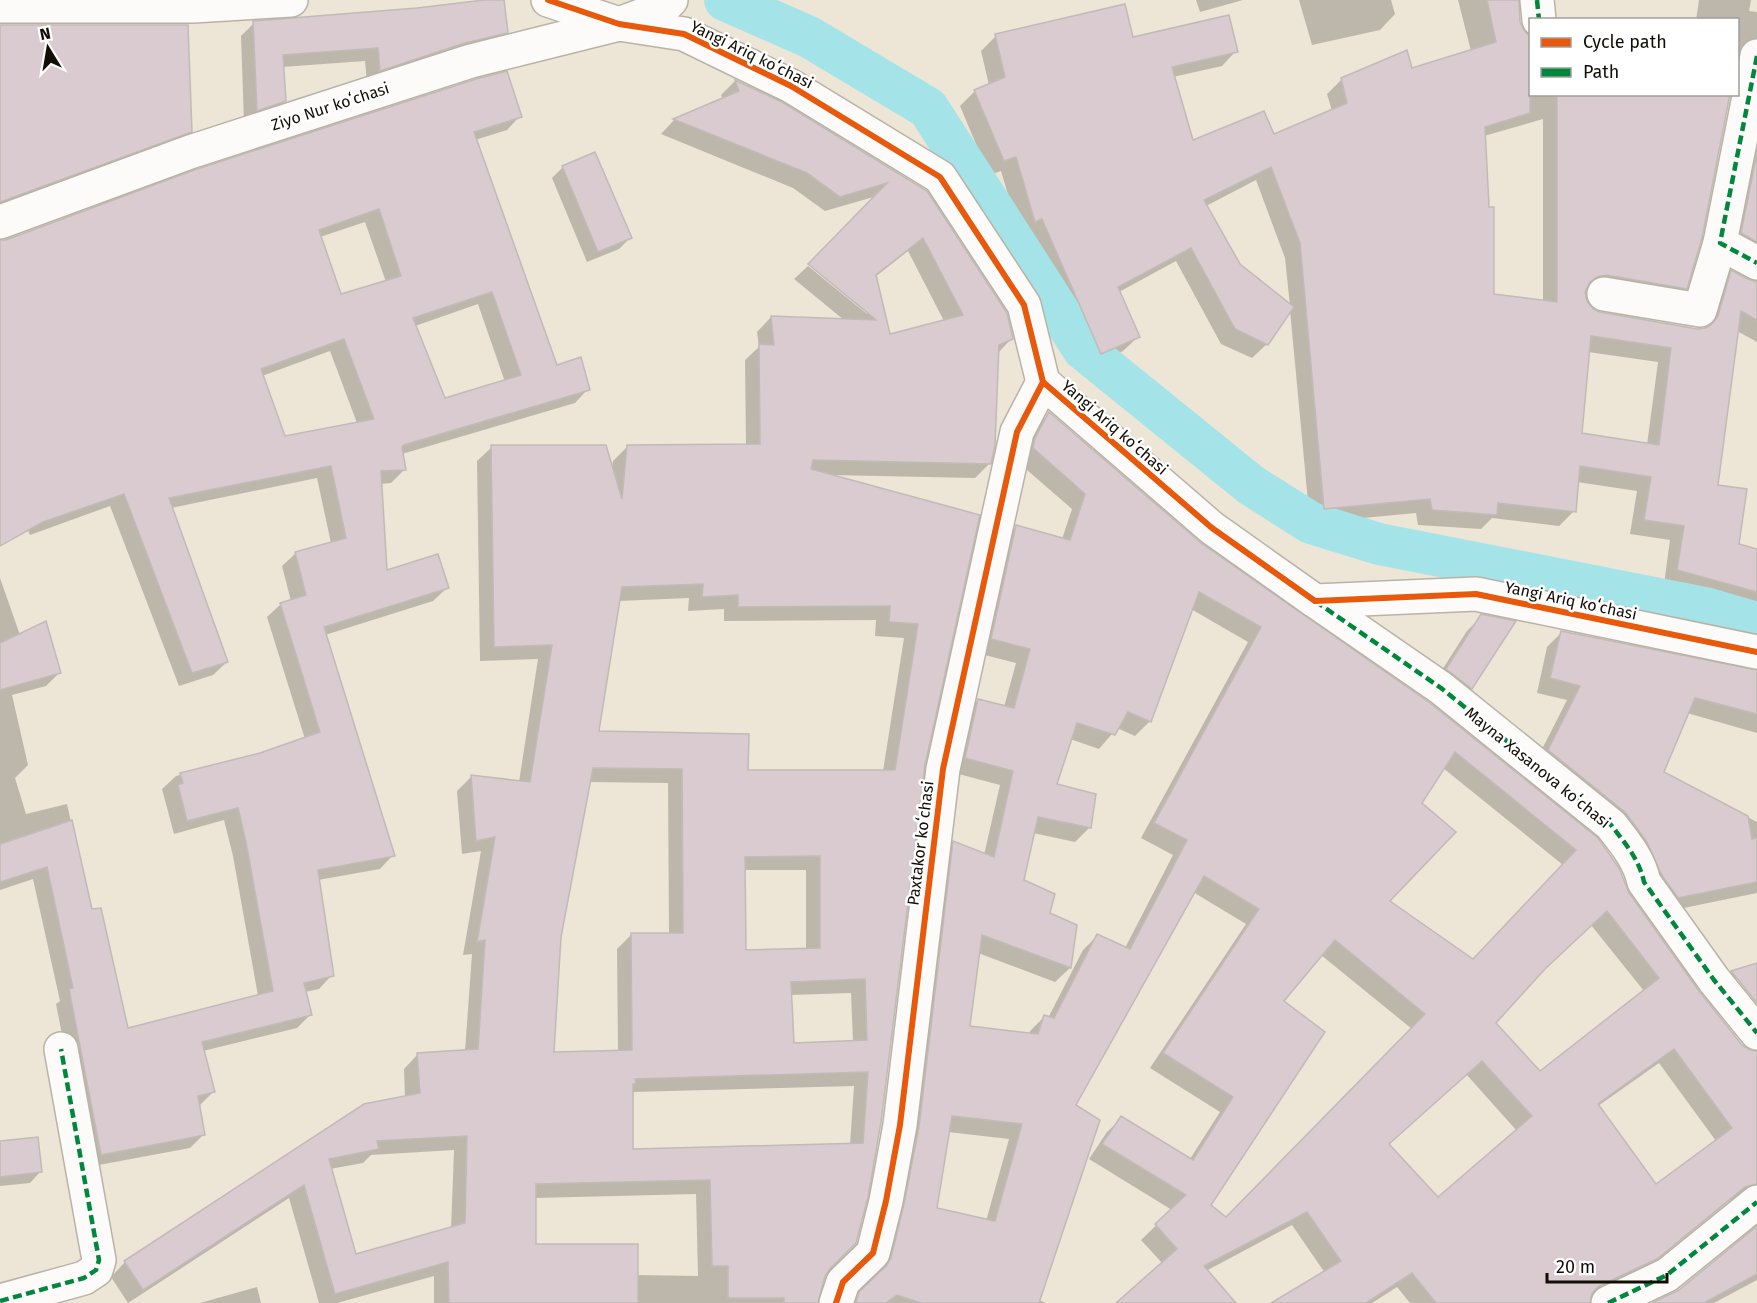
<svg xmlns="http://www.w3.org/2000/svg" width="1757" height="1303" font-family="'Fira Sans',sans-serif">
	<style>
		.shadow { fill: #0003; fill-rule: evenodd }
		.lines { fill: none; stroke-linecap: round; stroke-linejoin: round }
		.canal { stroke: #a4e4e9; stroke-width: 42 }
		.building { fill: #d9cbcf; stroke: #c2bab7; stroke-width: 1.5; fill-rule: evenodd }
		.minor-casing { stroke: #b9b3a7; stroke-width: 36 }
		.minor { stroke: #fcfbf9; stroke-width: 33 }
		.quiet { stroke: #00873e; stroke-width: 4.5; stroke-dasharray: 9 4.5; stroke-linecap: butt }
		.cycleway-casing { stroke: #fff; stroke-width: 10 }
		.cycleway { stroke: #e8590c; stroke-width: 6 }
		.labels { text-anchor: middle; stroke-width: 5; stroke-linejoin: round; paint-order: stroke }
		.street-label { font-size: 16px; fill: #120d05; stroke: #fff }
	</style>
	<rect width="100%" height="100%" fill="#ede5d6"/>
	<g class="shadow">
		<path d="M496,0H503L506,32L492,46L367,83L365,61L282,67L285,101L271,114L244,123L241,36L254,23L417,10Z"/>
		<path d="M1196,0H1243L1200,12Z"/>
		<path d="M1299,0H1391L1395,14L1380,30L1312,45Z"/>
		<path d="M1458,0H1517L1519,22L1523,32L1530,38V94H1729L1685,288L1671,303L1591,290H1584L1585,302L1592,310L1600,314L1697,330L1704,329L1717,287L1732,272L1757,283V342L1737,331L1716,487L1737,545L1757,551V612L1664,584L1670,540L1630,534L1637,491L1577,482L1574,511L1559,526L1492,518L1481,529L1418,525L1416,513L1310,523L1290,310L1267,344L1252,358L1221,344L1176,261L1119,292L1138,337L1123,351L1087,368L1027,233L1020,235L1001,171L989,175L960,106L975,91L989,85L981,51L996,36L1132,39L1236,51L1222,66L1173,77L1192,142L1273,136L1332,111L1327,94L1341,80L1411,70L1471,51ZM1543,119V302L1493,295L1484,136ZM1256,180L1285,258L1290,306L1239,265L1206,206ZM1588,352L1658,362L1647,445L1581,435Z"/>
		<path d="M1699,0H1751L1749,11L1757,12V59L1745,52H1738V20H1696Z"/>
		<path d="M0,26L191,131L177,145L0,210Z"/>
		<path d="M735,81L781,104L926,192L1011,339L998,353L989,464L975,478L831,475L978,516L923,765L880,1122L817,1297L816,1303H434V1276L337,1303H319L289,1198L128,1303L111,1277L125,1262L405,1097L404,1069L418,1054L465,1051L472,954L463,955L481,851L462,854L457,791L471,777L519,782L538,659L480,661L477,461L492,447L612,470L613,461L628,446H746L745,360L759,347L757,332L771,317L844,320L794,279L808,266L867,314L877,196L825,211L793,188L661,134L674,120L723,100L721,95ZM908,251L944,321L888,336L875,277ZM689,598L688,611L724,609V621L876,620L875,636L904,638L883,771H746L597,733L619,601ZM589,782L668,783L669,934H632L617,949L618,1052L553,1053L560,937ZM743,870H806V950L744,951ZM851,993L853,1042L792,1044L790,995ZM854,1086L850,1145L631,1150L632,1092ZM454,1150L451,1229L355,1256L330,1169L363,1163L371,1155ZM696,1194L698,1276L637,1275L534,1246V1198Z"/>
		<path d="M520,116L507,130L475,140L556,367L588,389L575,403L402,454L404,470L391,483L380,484L386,572L447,588L433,601L325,635L393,855L380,869L318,880L332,975L319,989L305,992L311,1014L297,1028L203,1051L213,1092L200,1105L203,1135L190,1148L88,1167L56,1004L60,1001L33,879L0,890V578L20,635L59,673L46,686L12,695L28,765L15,778L26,814L67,804L91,911L127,1030L258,996L233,856L224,820L174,834L162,789L176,776L260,754L305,739L267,617L281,604L291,601L282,566L296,553L331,543L317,478L171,508L227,662L213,675L179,686L110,506L30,535L0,471V242ZM365,222L386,282L340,296L320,237ZM478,304L505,382L444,400L415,326ZM330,351L357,423L284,438L262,376Z"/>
		<path d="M1757,145V266L1727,248L1745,157Z"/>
		<path d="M563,167L630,238L619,249L587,262L552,178Z"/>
		<path d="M1049,414L1200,544L1429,704L1627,894L1698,992L1741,1046L1750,1052L1757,1053V1205L1739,1197L1729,1201L1641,1273L1589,1298L1588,1303H1410L1397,1287L1372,1303H1274L1325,1273L1292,1225L1206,1271L1234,1303H1118L1163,1264L1141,1240L1172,1210L1089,1159L1107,1132L1122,1118L1190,1159L1220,1112L1150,1068L1246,924L1193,892L1074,1106L1039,1300L1046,1303H851L872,1282L877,1274L890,1220L939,857L954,843L984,855L1000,785L951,772L964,715L978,700L1004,707L1016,663L977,653L1002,541L1016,527L1062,539L1072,509L1019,463L1034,428ZM1191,609L1248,642L1141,838L1173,855L1125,948L1097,936L1083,950L1048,1018L1045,1016L1030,1031L1029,1035L968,1027L978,953L1055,982L1070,968L1075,926L1048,914L1022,881L1033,833L1075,842L1090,827L1055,785L1070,739L1099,749L1117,728L1135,736L1150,721ZM1443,768L1563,865L1473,961L1387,902L1420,803ZM1591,925L1644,991L1539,1073L1494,1023L1538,974ZM1321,955L1412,1029L1226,1219L1209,1205L1282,1001ZM1659,1063L1716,1141L1655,1186L1598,1106ZM1466,1074L1517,1131L1438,1199L1388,1145ZM948,1132L1009,1139L986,1221L935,1209Z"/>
		<path d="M1482,616L1471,688L1456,703L1433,684L1467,631Z"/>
		<path d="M1562,632L1757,672V733L1687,713L1662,773L1757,822V893L1664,912L1647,889L1534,765L1567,700L1537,693L1547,647Z"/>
		<path d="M1757,965V1001L1739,978H1735L1757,1006V1035L1717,986L1732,972Z"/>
		<path d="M0,1143L40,1172L30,1183L0,1186Z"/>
		<path d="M1757,1228V1280L1714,1303H1654L1680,1291Z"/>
		<path d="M257,1287L261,1303H200Z"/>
	</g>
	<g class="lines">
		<path class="canal" d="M725,0L809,37L928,108L1083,349L1251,485L1311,523L1379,544L1705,608L1757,623"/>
	</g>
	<g class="building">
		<path d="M484,0H504L508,33L465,43L380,71L378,48L283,55L286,101L257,111L253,21L417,8Z"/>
		<path d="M1487,0H1519L1520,22L1524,30L1529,36L1530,55V113L1485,127L1489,207H1494V294L1557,302V94H1730L1702,238L1687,289L1606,275L1597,277L1590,282L1585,292L1587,301L1593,309L1600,312L1697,329L1706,328L1713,323L1718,316L1731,270L1748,279L1757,282V320L1741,311L1718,485L1747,489L1739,544L1757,549V592L1677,570L1684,526L1644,520L1651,477L1580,466L1576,512L1498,503L1497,515L1432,510L1430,499L1324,509L1300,243L1271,167L1204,200L1240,264L1294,307L1268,345L1235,329L1191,248L1118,287L1140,337L1101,354L1042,219L1035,222L1016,157L1004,161L974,90L1005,77L995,34L1125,4L1133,37L1229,15L1238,52L1172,67L1193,140L1264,111L1274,134L1347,103L1341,78L1407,50L1412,68L1496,42ZM1591,336L1671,348L1659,445L1582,433Z"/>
		<path d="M0,25H188L192,132L0,202Z"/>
		<path d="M507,71L522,117L474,132L557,365L581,357L590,390L404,445L402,447L406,470L381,471L387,570L438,554L449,588L324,627L395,856L318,870L334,976L304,983L312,1015L202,1042L215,1092L198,1096L205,1135L101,1155L69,989L73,988L47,867L0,882V844L72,820L92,909L101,908L128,1028L273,991L246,842L238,808L187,821L178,785L183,783L180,773L260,753L320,732L280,603L306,595L295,552L346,538L331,466L169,498L228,662L192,673L124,494L43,522L0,546V240H6L194,170L476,79ZM379,209L401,276L341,294L319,230ZM492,292L521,375L445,398L413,318ZM344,339L374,419L285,436L261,369Z"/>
		<path d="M735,80L782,102L927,191L1007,313L1013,339L999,345L995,445L991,464L813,460L811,469L980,515L925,765L881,1122L868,1197L856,1243L830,1269L825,1276L818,1303H784V1298H728V1266H712L710,1180L536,1184V1244H638V1303H449L448,1262L335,1294L304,1185L143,1290L124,1261L364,1104L420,1093L417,1053L478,1049L485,940L477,942L495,837L476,841L471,775L530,782L552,645L494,647L491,445H606L622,499L627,445L760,444L759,344L774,345L771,316L876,320L808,264L887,183L840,197L807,173L673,119L739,91ZM923,238L963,315L890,334L876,275ZM703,584L702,597L738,595V607L890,606L889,622L918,624L895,770H748L749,734L599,731L622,587ZM593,768L682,769L683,933H631L632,1050L554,1052L561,937ZM820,856V948L746,950L745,857ZM865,979L867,1040L794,1043L791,982ZM868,1072L863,1143L633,1149V1084H636L635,1079ZM467,1136L465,1223L356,1254L329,1159L379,1149L377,1141Z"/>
		<path d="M595,152L632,238L598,252L562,166Z"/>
		<path d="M1757,153V242L1741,233Z"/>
		<path d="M1049,412L1201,543L1430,703L1598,838L1619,868L1629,893L1699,991L1742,1045L1750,1050L1757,1051V1184L1745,1187L1657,1259L1599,1286L1592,1293L1590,1303H1436L1412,1273L1366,1303H1271L1341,1261L1307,1212L1204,1266L1236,1303H1116L1177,1249L1155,1224L1186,1195L1102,1144L1121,1116L1193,1160L1233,1097L1163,1053L1259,909L1204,876L1076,1105L1100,1120L1039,1303H921L897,1295L886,1303H856L859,1292L886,1266L891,1258L904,1204L919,1127L953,841L994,857L1013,771L965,758L978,699L1014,708L1030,649L991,639L1016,525L1070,540L1085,494L1033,448L1035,438ZM1199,592L1261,627L1154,823L1187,840L1130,949L1097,934L1054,1018L1044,1015L1038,1034L970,1026L982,935L1071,968L1077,925L1050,913L1055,894L1024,880L1038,817L1091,828L1096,794L1057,784L1077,723L1115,735L1128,712L1151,722ZM1455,752L1576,850L1473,959L1390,901L1456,832L1422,803ZM1607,911L1659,978L1540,1071L1496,1023L1545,969ZM1335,940L1425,1014L1226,1217L1211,1205L1325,1032L1284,1001ZM1674,1049L1732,1128L1656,1184L1598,1104ZM1482,1061L1532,1116L1438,1197L1389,1144ZM952,1116L1022,1124L995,1221L937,1208Z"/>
		<path d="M1481,614L1516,621L1472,689L1446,669Z"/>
		<path d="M46,621L61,673L0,690V643Z"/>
		<path d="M1561,631L1757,670V714L1695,698L1664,772L1748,816L1752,839L1757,838V882L1678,898L1661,874L1647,842L1626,813L1548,750L1580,686L1550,678Z"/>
		<path d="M1757,963V1003L1731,971Z"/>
		<path d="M38,1137L42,1172L0,1177V1141Z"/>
		<path d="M1757,1226V1274L1704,1303H1652L1679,1290Z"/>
	</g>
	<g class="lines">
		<defs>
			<g id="minor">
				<path d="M548,0L619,24L684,34L791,86L940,177L1024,305L1043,382L1212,528L1315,601L1476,594L1757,652"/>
				<path d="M1537,0L1539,20"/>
				<path d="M0,6H193L291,0"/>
				<path d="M1757,56L1720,243L1757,263"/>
				<path d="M0,222L190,152L471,61L619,24L664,7L671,0"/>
				<path d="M1604,294L1700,310L1720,243"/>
				<path d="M1315,601L1441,688L1611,825C1625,843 1639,859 1644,882L1714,980L1757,1033"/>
				<path d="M0,1301L84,1278L96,1270L99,1260L61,1049"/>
				<path d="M836,1303L843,1282L873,1253L886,1201L900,1125L943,769L1017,432L1043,382"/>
				<path d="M1608,1303L1667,1275L1757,1202"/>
			</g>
		</defs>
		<use href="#minor" class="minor-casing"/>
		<use href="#minor" class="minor"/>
		<g class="quiet">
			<path d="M1537,0L1539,20"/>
			<path d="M1757,56L1720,243L1757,263"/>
			<path d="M1315,601L1441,688L1611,825C1625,843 1639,859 1644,882L1714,980L1757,1033"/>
			<path d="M0,1301L84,1278L96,1270L99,1260L61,1049"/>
			<path d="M1608,1303L1667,1275L1757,1202"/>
		</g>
		<defs>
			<g id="cycleway">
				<path d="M548,0L619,24L684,34L791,86L940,177L1024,305L1043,382L1212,528L1315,601L1476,594L1757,652"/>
				<path d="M836,1303L843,1282L873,1253L886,1201L900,1125L943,769L1017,432L1043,382"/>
			</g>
		</defs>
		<use href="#cycleway" class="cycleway-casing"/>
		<use href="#cycleway" class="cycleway"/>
	</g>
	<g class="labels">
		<g class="street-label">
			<text transform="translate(752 54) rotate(26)" y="6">Yangi Ariq koʻchasi</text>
			<text transform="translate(330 106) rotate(-18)" y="6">Ziyo Nur koʻchasi</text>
			<text transform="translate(1115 427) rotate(41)" y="6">Yangi Ariq koʻchasi</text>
			<text transform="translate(1571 600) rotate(12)" y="6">Yangi Ariq koʻchasi</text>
			<text transform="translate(1538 767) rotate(39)" y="6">Mayna Xasanova koʻchasi</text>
			<text transform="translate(920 843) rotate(-83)" y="6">Paxtakor koʻchasi</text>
		</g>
	</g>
	<rect x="1529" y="18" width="210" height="78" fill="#ffffff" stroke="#a09e9b" stroke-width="1.5"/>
	<rect x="1541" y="38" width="30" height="9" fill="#e8590c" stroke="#a09e9b" stroke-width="1.5"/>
	<text x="1583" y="48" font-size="18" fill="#120d05">Cycle path</text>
	<rect x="1541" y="68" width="30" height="9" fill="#00873e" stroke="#a09e9b" stroke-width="1.5"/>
	<text x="1583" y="78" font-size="18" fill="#120d05">Path</text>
	<g transform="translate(48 48) rotate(349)" stroke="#ffffff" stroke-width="4.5" paint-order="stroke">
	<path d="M0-4.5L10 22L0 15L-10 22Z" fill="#120d05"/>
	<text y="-9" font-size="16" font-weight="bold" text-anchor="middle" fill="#120d05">N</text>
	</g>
	<path d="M1547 1273v9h120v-9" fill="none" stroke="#120d05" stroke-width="3"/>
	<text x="1556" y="1273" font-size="18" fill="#120d05" stroke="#ffffff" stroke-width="4.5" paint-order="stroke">20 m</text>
</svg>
